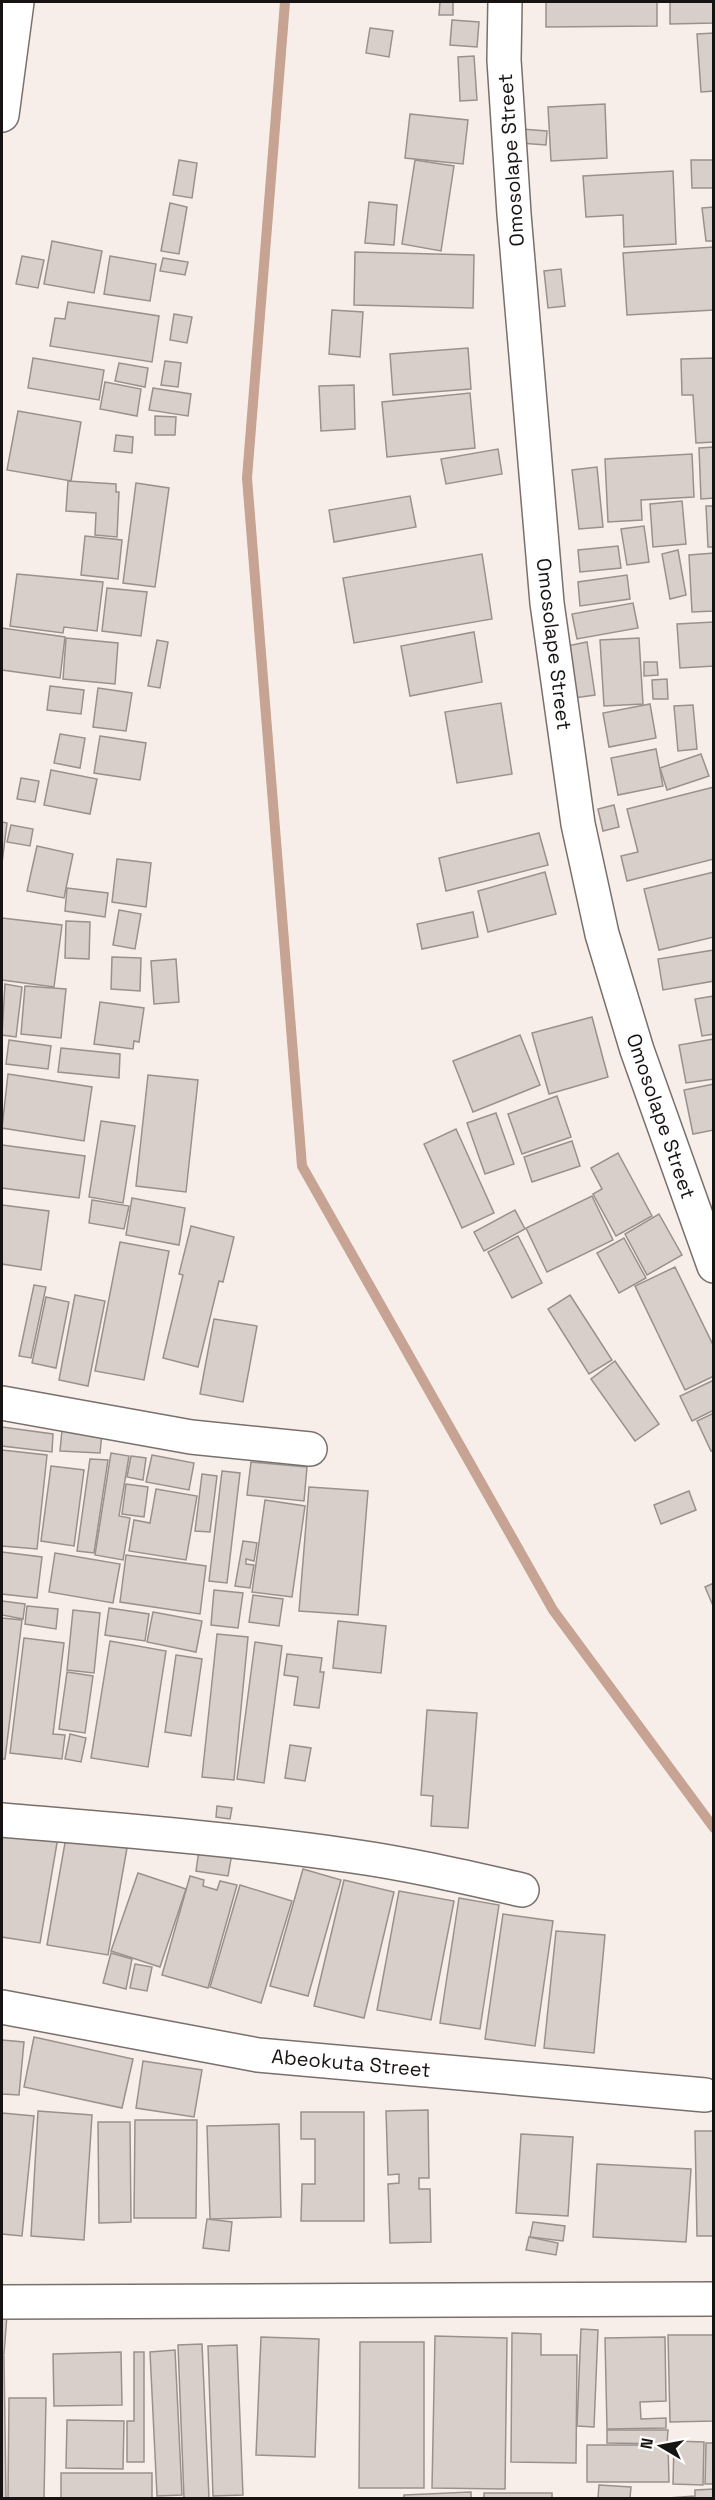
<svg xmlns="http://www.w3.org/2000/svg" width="715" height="2500" font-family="'Space Grotesk',sans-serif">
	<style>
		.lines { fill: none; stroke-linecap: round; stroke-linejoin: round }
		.stream { stroke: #c6a392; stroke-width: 10 }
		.building { fill: #d9cfca; stroke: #9a918c; stroke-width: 1.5 }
		.minor-casing { stroke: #79706c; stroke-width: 36 }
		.minor { stroke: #fff; stroke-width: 33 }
		.labels { text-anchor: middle; stroke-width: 4.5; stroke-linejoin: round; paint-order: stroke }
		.street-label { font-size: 20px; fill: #171312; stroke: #fdfefd }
	</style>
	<rect width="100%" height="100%" fill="#f8eee9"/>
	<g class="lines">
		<path class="stream" d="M285,2L247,478L302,1166L553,1610L714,1828"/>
	</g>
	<g class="building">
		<path d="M440,2H453V15H439Z"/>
		<path d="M546,2H657V26L546,27Z"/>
		<path d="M670,2H714V23L670,24Z"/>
		<path d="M452,20L479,22L477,47L450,45Z"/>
		<path d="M370,28L393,31L389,57L366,53Z"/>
		<path d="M714,33V91L701,92L697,34Z"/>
		<path d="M474,56L477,100L460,101L458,57Z"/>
		<path d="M605,104L607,158L551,161L548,107Z"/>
		<path d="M410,114L468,120L463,164L405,158Z"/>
		<path d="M521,129L547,131L546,145L520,143Z"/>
		<path d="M179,160L197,163L192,198L173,195Z"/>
		<path d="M415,160L454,166L441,251L402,244Z"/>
		<path d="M691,160H714V188H692Z"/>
		<path d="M673,171L676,244L624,247L623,215L586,217L583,176Z"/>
		<path d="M369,202L397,205L394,245L365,243Z"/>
		<path d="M170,203L187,207L179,254L161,251Z"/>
		<path d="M714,207V241H706L702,208Z"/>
		<path d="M52,241L102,251L94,293L44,284Z"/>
		<path d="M714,247V310L627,315L623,253Z"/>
		<path d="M355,252L474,255L473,308L354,305Z"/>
		<path d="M22,256L44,260L38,288L16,284Z"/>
		<path d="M110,256L156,264L150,301L104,294Z"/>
		<path d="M163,258L188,262L185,275L160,271Z"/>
		<path d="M561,269L565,306L548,308L544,271Z"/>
		<path d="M68,302L159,316L152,362L50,346L55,318L65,319Z"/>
		<path d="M332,310L363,312L360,357L329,354Z"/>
		<path d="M174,314L192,317L187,343L170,340Z"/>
		<path d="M468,348L471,389L393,395L390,354Z"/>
		<path d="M33,358L104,370L99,400L28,388Z"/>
		<path d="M714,358V442L696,443L693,395H682L681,359Z"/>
		<path d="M165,361L181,363L178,387L161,385Z"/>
		<path d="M119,363L148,368L145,387L115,381Z"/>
		<path d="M105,382L141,389L137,416L100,409Z"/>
		<path d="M354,385L355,429L321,431L319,386Z"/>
		<path d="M153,388L191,394L188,416L149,410Z"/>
		<path d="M470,393L475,448L387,457L382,402Z"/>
		<path d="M18,411L81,422L71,481L7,470Z"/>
		<path d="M155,416L176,417L175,435H155Z"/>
		<path d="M116,435L133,437L132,453L114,451Z"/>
		<path d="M714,447V498L701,499L699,448Z"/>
		<path d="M498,449L502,474L446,484L441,459Z"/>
		<path d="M692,454L694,497L641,500L642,520L608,522L605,459Z"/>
		<path d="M597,467L603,527L579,529L572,470Z"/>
		<path d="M68,481L116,484V492H119L117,537L95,535L96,513L66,511Z"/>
		<path d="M136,483L169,488L155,587L123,583Z"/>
		<path d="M410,496L416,527L334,542L329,510Z"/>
		<path d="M682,501L686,544L653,547L650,504Z"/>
		<path d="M706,506H714V547H708Z"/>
		<path d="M644,526L649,562L627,565L621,529Z"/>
		<path d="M85,536L122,540L118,579L81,575Z"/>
		<path d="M618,546L621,568L580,572L578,550Z"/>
		<path d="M678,550L686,595L670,599L662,554Z"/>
		<path d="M714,553V611L692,612L689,555Z"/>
		<path d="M482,554L492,619L354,643L343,578Z"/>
		<path d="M17,574L103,582L97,631L64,627L63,633L10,626Z"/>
		<path d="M627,575L630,599L580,606L578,582Z"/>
		<path d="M107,588L147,592L141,636L102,631Z"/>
		<path d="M633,603L638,628L577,639L572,614Z"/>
		<path d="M714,622V666L680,668L677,624Z"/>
		<path d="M2,628L65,637L60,678L2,670Z"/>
		<path d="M474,632L482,682L410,696L401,646Z"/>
		<path d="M66,638L118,643L115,684L63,679Z"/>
		<path d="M639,638L643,704L604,706L600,640Z"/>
		<path d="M157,640L168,642L160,688L148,686Z"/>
		<path d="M587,642L595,695L574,698L567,646Z"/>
		<path d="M644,662H657L658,675L644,676Z"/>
		<path d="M667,679L668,699H653L652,680Z"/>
		<path d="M50,686L84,690L81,714L47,710Z"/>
		<path d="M98,688L132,693L126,731L93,727Z"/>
		<path d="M501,703L512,774L457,783L445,712Z"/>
		<path d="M650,704L656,738L609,747L603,713Z"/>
		<path d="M693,705L697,749L678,751L674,706Z"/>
		<path d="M60,734L85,738L80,768L54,763Z"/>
		<path d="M100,736L146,743L140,780L94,773Z"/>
		<path d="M656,749L663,786L618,795L611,758Z"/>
		<path d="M701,754L709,776L667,790L660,768Z"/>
		<path d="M51,770L97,779L90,814L44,805Z"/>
		<path d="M21,778L39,781L35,802L17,799Z"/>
		<path d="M714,787V859L627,881L621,856L638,852L627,809Z"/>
		<path d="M614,805L619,827L603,831L598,809Z"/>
		<path d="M2,822L7,823L2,863Z"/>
		<path d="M11,825L33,829L30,846L7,842Z"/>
		<path d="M539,833L548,865L446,891L439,858Z"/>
		<path d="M37,846L73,854L64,898L27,891Z"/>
		<path d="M117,859L151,863L146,907L112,902Z"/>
		<path d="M545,872L556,914L488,932L478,891Z"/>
		<path d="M714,872V937L659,950L644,889Z"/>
		<path d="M67,888L108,893L105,917L65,911Z"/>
		<path d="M119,910L141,914L135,949L113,945Z"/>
		<path d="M473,912L478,937L422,949L417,924Z"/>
		<path d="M2,918L62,925L54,987L2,980Z"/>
		<path d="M66,921L90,922L89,959L65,958Z"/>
		<path d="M714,950V981L663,990L658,959Z"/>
		<path d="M112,957L141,958L140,991L111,989Z"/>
		<path d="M176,959L179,1002L154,1004L151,961Z"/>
		<path d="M5,984L22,987L16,1037L2,1035Z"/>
		<path d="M25,986L66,989L61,1038L21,1034Z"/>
		<path d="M714,996V1034L702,1036L695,999Z"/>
		<path d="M100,1002L144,1008L139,1042L134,1041L133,1049L94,1044Z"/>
		<path d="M592,1017L608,1077L549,1094L532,1033Z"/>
		<path d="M520,1035L540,1085L473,1112L453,1061Z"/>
		<path d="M714,1039V1079L686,1083L679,1045Z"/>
		<path d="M9,1040L51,1046L48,1069L6,1064Z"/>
		<path d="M61,1048L120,1054L119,1078L58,1072Z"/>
		<path d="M8,1074L92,1087L84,1141L2,1128Z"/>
		<path d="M148,1075L198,1080L186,1192L136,1186Z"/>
		<path d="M714,1084V1130L693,1134L684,1090Z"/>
		<path d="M557,1096L571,1137L522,1154L508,1114Z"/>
		<path d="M496,1113L514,1164L485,1174L467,1123Z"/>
		<path d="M101,1121L135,1126L123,1203L89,1197Z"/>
		<path d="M456,1129L494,1213L462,1228L424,1144Z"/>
		<path d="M572,1141L580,1166L532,1182L524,1157Z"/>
		<path d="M2,1145L85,1156L79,1198L2,1188Z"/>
		<path d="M618,1153L652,1216L616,1236L593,1194L602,1189L591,1168Z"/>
		<path d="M592,1196L613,1240L547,1272L526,1228Z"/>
		<path d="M132,1198L185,1208L179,1245L126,1235Z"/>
		<path d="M92,1200L129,1206L124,1229L89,1223Z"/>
		<path d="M2,1205L49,1211L41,1270L2,1264Z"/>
		<path d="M515,1210L525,1229L484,1251L474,1232Z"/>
		<path d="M659,1214L682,1255L647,1275L625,1234Z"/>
		<path d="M191,1226L234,1237L223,1282L219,1281L198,1367L163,1358L183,1275L179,1274Z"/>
		<path d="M518,1236L542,1283L512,1298L488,1252Z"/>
		<path d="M624,1238L646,1278L619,1293L597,1253Z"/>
		<path d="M120,1242L169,1251L144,1380L95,1371Z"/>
		<path d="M675,1267L714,1347V1376L685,1390L635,1286Z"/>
		<path d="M34,1285L46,1287L31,1358L19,1356Z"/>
		<path d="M75,1295L105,1301L88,1386L59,1380Z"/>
		<path d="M570,1295L612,1360L589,1374L548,1309Z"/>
		<path d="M46,1297L69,1302L56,1368L32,1363Z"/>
		<path d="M214,1319L257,1326L243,1402L200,1394Z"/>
		<path d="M615,1361L659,1424L635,1441L591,1379Z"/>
		<path d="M714,1380V1410L692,1421L680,1396Z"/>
		<path d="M714,1413V1450L711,1451L697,1421Z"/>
		<path d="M2,1427L53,1434L52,1452L2,1446Z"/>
		<path d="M62,1430L102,1433L100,1453L60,1451Z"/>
		<path d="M2,1450L47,1455L37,1549L2,1546Z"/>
		<path d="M111,1453L129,1456L119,1516L130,1518L123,1560L95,1555Z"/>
		<path d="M152,1455L194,1463L189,1490L146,1482Z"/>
		<path d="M131,1456L146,1458L143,1480L127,1477Z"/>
		<path d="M90,1459L108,1460L94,1553L77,1551Z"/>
		<path d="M251,1462L307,1467L304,1501L247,1495Z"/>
		<path d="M51,1466L84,1470L74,1546L41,1541Z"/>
		<path d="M222,1471L240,1473L227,1583L209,1581Z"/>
		<path d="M202,1474L217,1476L210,1532L195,1531Z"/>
		<path d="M126,1484L148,1487L144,1517L122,1514Z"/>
		<path d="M309,1487L368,1491L358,1615L299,1611Z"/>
		<path d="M156,1489L197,1496L186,1560L129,1551L134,1520L150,1523Z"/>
		<path d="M689,1491L696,1510L661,1524L654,1505Z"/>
		<path d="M265,1500L305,1506L292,1597L252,1592Z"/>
		<path d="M243,1541L257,1543L254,1561L246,1559V1564L254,1565L250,1588L235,1586Z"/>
		<path d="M2,1552L42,1557L37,1598L2,1594Z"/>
		<path d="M55,1553L120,1564L113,1603L49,1592Z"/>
		<path d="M126,1555L206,1566L200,1614L120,1602Z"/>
		<path d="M714,1583V1608L705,1587Z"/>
		<path d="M214,1590L243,1593L238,1628L211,1625Z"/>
		<path d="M253,1595L283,1599L279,1626L249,1622Z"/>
		<path d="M2,1601L25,1604L23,1619L2,1615Z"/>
		<path d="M27,1606L58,1609L56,1629L25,1624Z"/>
		<path d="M109,1608L149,1614L145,1641L105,1635Z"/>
		<path d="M73,1610L100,1613L94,1673L67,1670Z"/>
		<path d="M153,1612L202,1621L196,1652L147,1642Z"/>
		<path d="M2,1618L22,1620L5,1759H2Z"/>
		<path d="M338,1621L386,1626L381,1673L333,1668Z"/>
		<path d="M217,1634L248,1637L234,1780L202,1777Z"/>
		<path d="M24,1638L64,1643L53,1734L65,1735L62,1759L10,1753Z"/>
		<path d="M110,1641L166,1651L148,1767L91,1758Z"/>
		<path d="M255,1642L282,1646L264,1783L237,1779Z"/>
		<path d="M287,1654L322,1658L320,1672H324L319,1708L294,1705L298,1677L284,1675Z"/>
		<path d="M176,1655L202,1659L191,1736L165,1732Z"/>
		<path d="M67,1672L93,1676L85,1733L59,1729Z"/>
		<path d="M427,1710L477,1713L468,1828L431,1826L433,1796L421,1795Z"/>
		<path d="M70,1734L86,1738L81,1762L65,1759Z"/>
		<path d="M290,1745L311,1748L305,1781L285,1778Z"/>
		<path d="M217,1806L232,1808L230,1819L216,1817Z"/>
		<path d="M2,1827L58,1837L40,1943L2,1937Z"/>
		<path d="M66,1837L127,1848L108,1955L47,1945Z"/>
		<path d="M200,1843L233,1848L228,1876L196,1871Z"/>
		<path d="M303,1869L341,1880L308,1996L270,1986Z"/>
		<path d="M138,1873L186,1889L160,1967L111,1951Z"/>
		<path d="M190,1876L204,1880L203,1886L217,1890L220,1881L237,1885L208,1988L162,1975Z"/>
		<path d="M344,1880L394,1892L364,2018L314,2006Z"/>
		<path d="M240,1885L292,1901L261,2003L210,1987Z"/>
		<path d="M399,1891L454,1901L431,2020L377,2010Z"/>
		<path d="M459,1898L499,1905L480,2029L440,2023Z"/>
		<path d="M503,1914L553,1921L535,2046L485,2039Z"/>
		<path d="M556,1931L605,1935L594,2053L544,2048Z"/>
		<path d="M111,1953L132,1959L126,1989L103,1983Z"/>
		<path d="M135,1964L152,1967L147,1991L130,1988Z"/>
		<path d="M34,2037L133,2059L122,2108L24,2087Z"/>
		<path d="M2,2040L24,2042L19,2095L2,2094Z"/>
		<path d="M143,2061L202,2070L194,2117L136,2108Z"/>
		<path d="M428,2110L429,2178H419V2189H430L431,2242L390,2243L388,2184L399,2183V2174L388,2175L386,2111Z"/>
		<path d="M38,2111L92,2115L84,2240L31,2236Z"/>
		<path d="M301,2112H364V2221H301L302,2184H315V2139H301Z"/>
		<path d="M2,2113L34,2116L22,2236L2,2234Z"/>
		<path d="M135,2120H197L196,2218H134Z"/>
		<path d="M98,2122H130L131,2222L99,2223Z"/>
		<path d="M279,2124L281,2217L210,2219L207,2126Z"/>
		<path d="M695,2131H714V2236H697Z"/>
		<path d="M521,2134L573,2137L568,2216L516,2213Z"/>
		<path d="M597,2164L691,2169L686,2242L593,2237Z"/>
		<path d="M207,2219L232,2222L229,2251L203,2248Z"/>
		<path d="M533,2222L565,2226L563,2241L530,2237Z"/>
		<path d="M529,2237L558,2243L556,2255L526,2250Z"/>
		<path d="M2,2315H7L4,2354H2Z"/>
		<path d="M581,2329L598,2330L594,2427L577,2426Z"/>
		<path d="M512,2333L541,2334V2355H577L576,2463L511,2462Z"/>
		<path d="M668,2335H714V2421L670,2422Z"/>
		<path d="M435,2336L507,2338L505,2489L432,2488Z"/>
		<path d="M261,2337L319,2339L315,2457L256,2455Z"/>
		<path d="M665,2337L666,2401L640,2402L641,2419L666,2418V2428L607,2429L605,2338Z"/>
		<path d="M360,2342H424V2488H359Z"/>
		<path d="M202,2344L209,2498H184L178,2345Z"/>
		<path d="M237,2345L243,2495L213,2496L208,2346Z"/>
		<path d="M175,2350L182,2495L157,2496L150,2352Z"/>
		<path d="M121,2352L122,2405L54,2406L53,2354Z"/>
		<path d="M134,2352H144V2462H127V2421H134Z"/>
		<path d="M2,2356H4L6,2498H2Z"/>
		<path d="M9,2398H46L44,2498H8Z"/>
		<path d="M67,2420L124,2421L123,2469L66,2468Z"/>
		<path d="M607,2430H668L667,2444L607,2443Z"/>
		<path d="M674,2441L704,2442L703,2485L673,2484Z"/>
		<path d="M706,2443H714V2484H705Z"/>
		<path d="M587,2445H668L669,2482H587Z"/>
		<rect x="61" y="2473" width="91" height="25"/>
		<path d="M599,2485L631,2487L630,2498H598Z"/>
		<path d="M714,2489V2498H668L695,2496V2490Z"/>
		<path d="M471,2492V2498H404V2495Z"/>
		<rect x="484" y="2493" width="68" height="5"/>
	</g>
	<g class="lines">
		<defs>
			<g id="minor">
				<path d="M505,2L504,60L514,214L547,603L578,824L602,934L637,1050L714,1266"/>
				<path d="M2,115L17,2"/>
				<path d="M2,1403L191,1437L310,1449"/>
				<path d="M2,1820C118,1830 235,1839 352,1856C409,1864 465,1877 522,1890"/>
				<path d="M2,2007L258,2055L705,2095"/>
				<path d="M2,2302L714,2299"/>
			</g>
		</defs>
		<use href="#minor" class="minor-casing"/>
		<use href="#minor" class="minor"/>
	</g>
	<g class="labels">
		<g class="street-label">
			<text transform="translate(511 160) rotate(-94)" y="7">Omosolape Street</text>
			<text transform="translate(554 644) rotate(83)" y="7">Omosolape Street</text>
			<text transform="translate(661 1116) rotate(71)" y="7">Omosolape Street</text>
			<text transform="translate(351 2063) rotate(5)" y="7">Abeokuta Street</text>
		</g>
	</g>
	<rect width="715" height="2500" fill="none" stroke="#171312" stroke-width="6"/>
	<g transform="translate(661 2446) rotate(280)" stroke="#fdfefd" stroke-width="4.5" paint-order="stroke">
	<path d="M0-4.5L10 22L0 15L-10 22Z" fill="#171312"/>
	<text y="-9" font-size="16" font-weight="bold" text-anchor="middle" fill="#171312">N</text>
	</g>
</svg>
